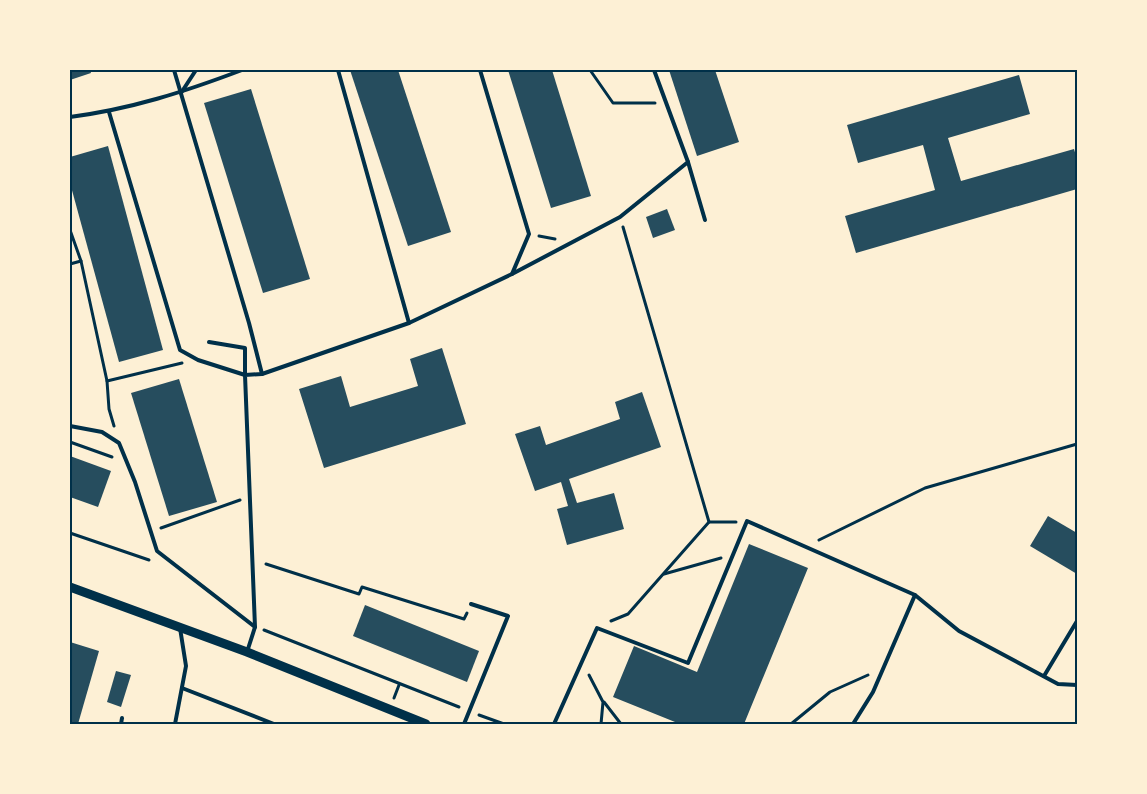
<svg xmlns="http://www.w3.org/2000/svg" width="1147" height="794" font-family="Spectral,serif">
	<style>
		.building { fill: #264d5e }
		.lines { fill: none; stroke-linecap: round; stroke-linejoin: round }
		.path { stroke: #003049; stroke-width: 3 }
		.service { stroke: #003049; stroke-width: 4 }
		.tertiary { stroke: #003049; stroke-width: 9 }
		.neatline { fill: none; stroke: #003049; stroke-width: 2 }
	</style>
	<rect width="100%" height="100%" fill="#fdf0d5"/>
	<g class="building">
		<path d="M70,70H90L91,73L70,80Z"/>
		<path d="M350,70H398L451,232L408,246Z"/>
		<path d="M508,70H552L591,196L551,208Z"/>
		<path d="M669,70H715L739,142L697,156Z"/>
		<path d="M1019,75L1030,114L948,138L961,181L1074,149L1077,159V189L856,253L845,216L935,190L923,145L858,163L847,125Z"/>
		<path d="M251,89L310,279L263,293L204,103Z"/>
		<path d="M108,146L163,350L119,362L70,183V157Z"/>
		<path d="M667,209L675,230L653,238L646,217Z"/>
		<path d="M442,348L466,424L324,468L299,389L341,376L350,407L418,386L410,359Z"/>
		<path d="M179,379L217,502L169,516L131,393Z"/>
		<path d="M642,392L661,447L569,479L577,503L614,493L624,529L567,545L557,509L568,506L561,482L535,491L515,434L540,426L546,445L620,419L615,402Z"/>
		<path d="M70,456L111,471L98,507L70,497Z"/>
		<path d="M1048,516L1077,533V574L1030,546Z"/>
		<path d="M749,544L808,568L744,724H680L613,697L634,646L697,672Z"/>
		<path d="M365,605L479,651L467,682L353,636Z"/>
		<path d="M70,642L99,651L78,724H70Z"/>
		<path d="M116,671L131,675L121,707L107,702Z"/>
	</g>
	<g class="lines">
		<g class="path">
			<path d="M590,70L613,103H655"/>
			<path d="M70,230L81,261L107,381L109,409L114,426"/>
			<path d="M539,236L555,239"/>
			<path d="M70,264L81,261"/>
			<path d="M107,381L182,363"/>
			<path d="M70,442L112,457"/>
			<path d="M709,522H736"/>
			<path d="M161,528L240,500"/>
			<path d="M70,533L149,560"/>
			<path d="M819,540L925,488L1077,444"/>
			<path d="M266,564L359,594L362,587L464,619L467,613"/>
			<path d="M664,574L721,558"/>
			<path d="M611,621L628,614L709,522L623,227"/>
			<path d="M264,630L459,707"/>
			<path d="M589,675L603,702L601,724"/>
			<path d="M394,698L399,685"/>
			<path d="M604,702L621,724"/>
			<path d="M479,715L504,724"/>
			<path d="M791,724L830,692L868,675"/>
		</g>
		<g class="service">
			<path d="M174,70L249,323L262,374"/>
			<path d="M338,70L409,323"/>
			<path d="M480,70L529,234L512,274"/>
			<path d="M181,93L196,70"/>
			<path d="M109,112L180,350L198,360L245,375V348L209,342"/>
			<path d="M70,117C131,109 184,92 242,70"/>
			<path d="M688,162L705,220"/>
			<path d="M70,426L102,432L119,443L135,482L157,551L255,627"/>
			<path d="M247,652L255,627L245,375L262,374L409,323L512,274L620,217L688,162L654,70"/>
			<path d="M1044,676L1077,621"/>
			<path d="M182,688L274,724"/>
			<path d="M121,724L122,718"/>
			<path d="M175,724L186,666L180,628"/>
			<path d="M464,724L508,616L471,604"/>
			<path d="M554,724L597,628L688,663L747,521L915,595"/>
			<path d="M853,724L873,692L915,595L959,631L1058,684L1077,685"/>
		</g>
		<path class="tertiary" d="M70,587L247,652L426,724"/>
	</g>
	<rect width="1147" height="794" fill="none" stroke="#fdf0d5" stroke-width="142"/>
	<rect x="71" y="71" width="1005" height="652" class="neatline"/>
</svg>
